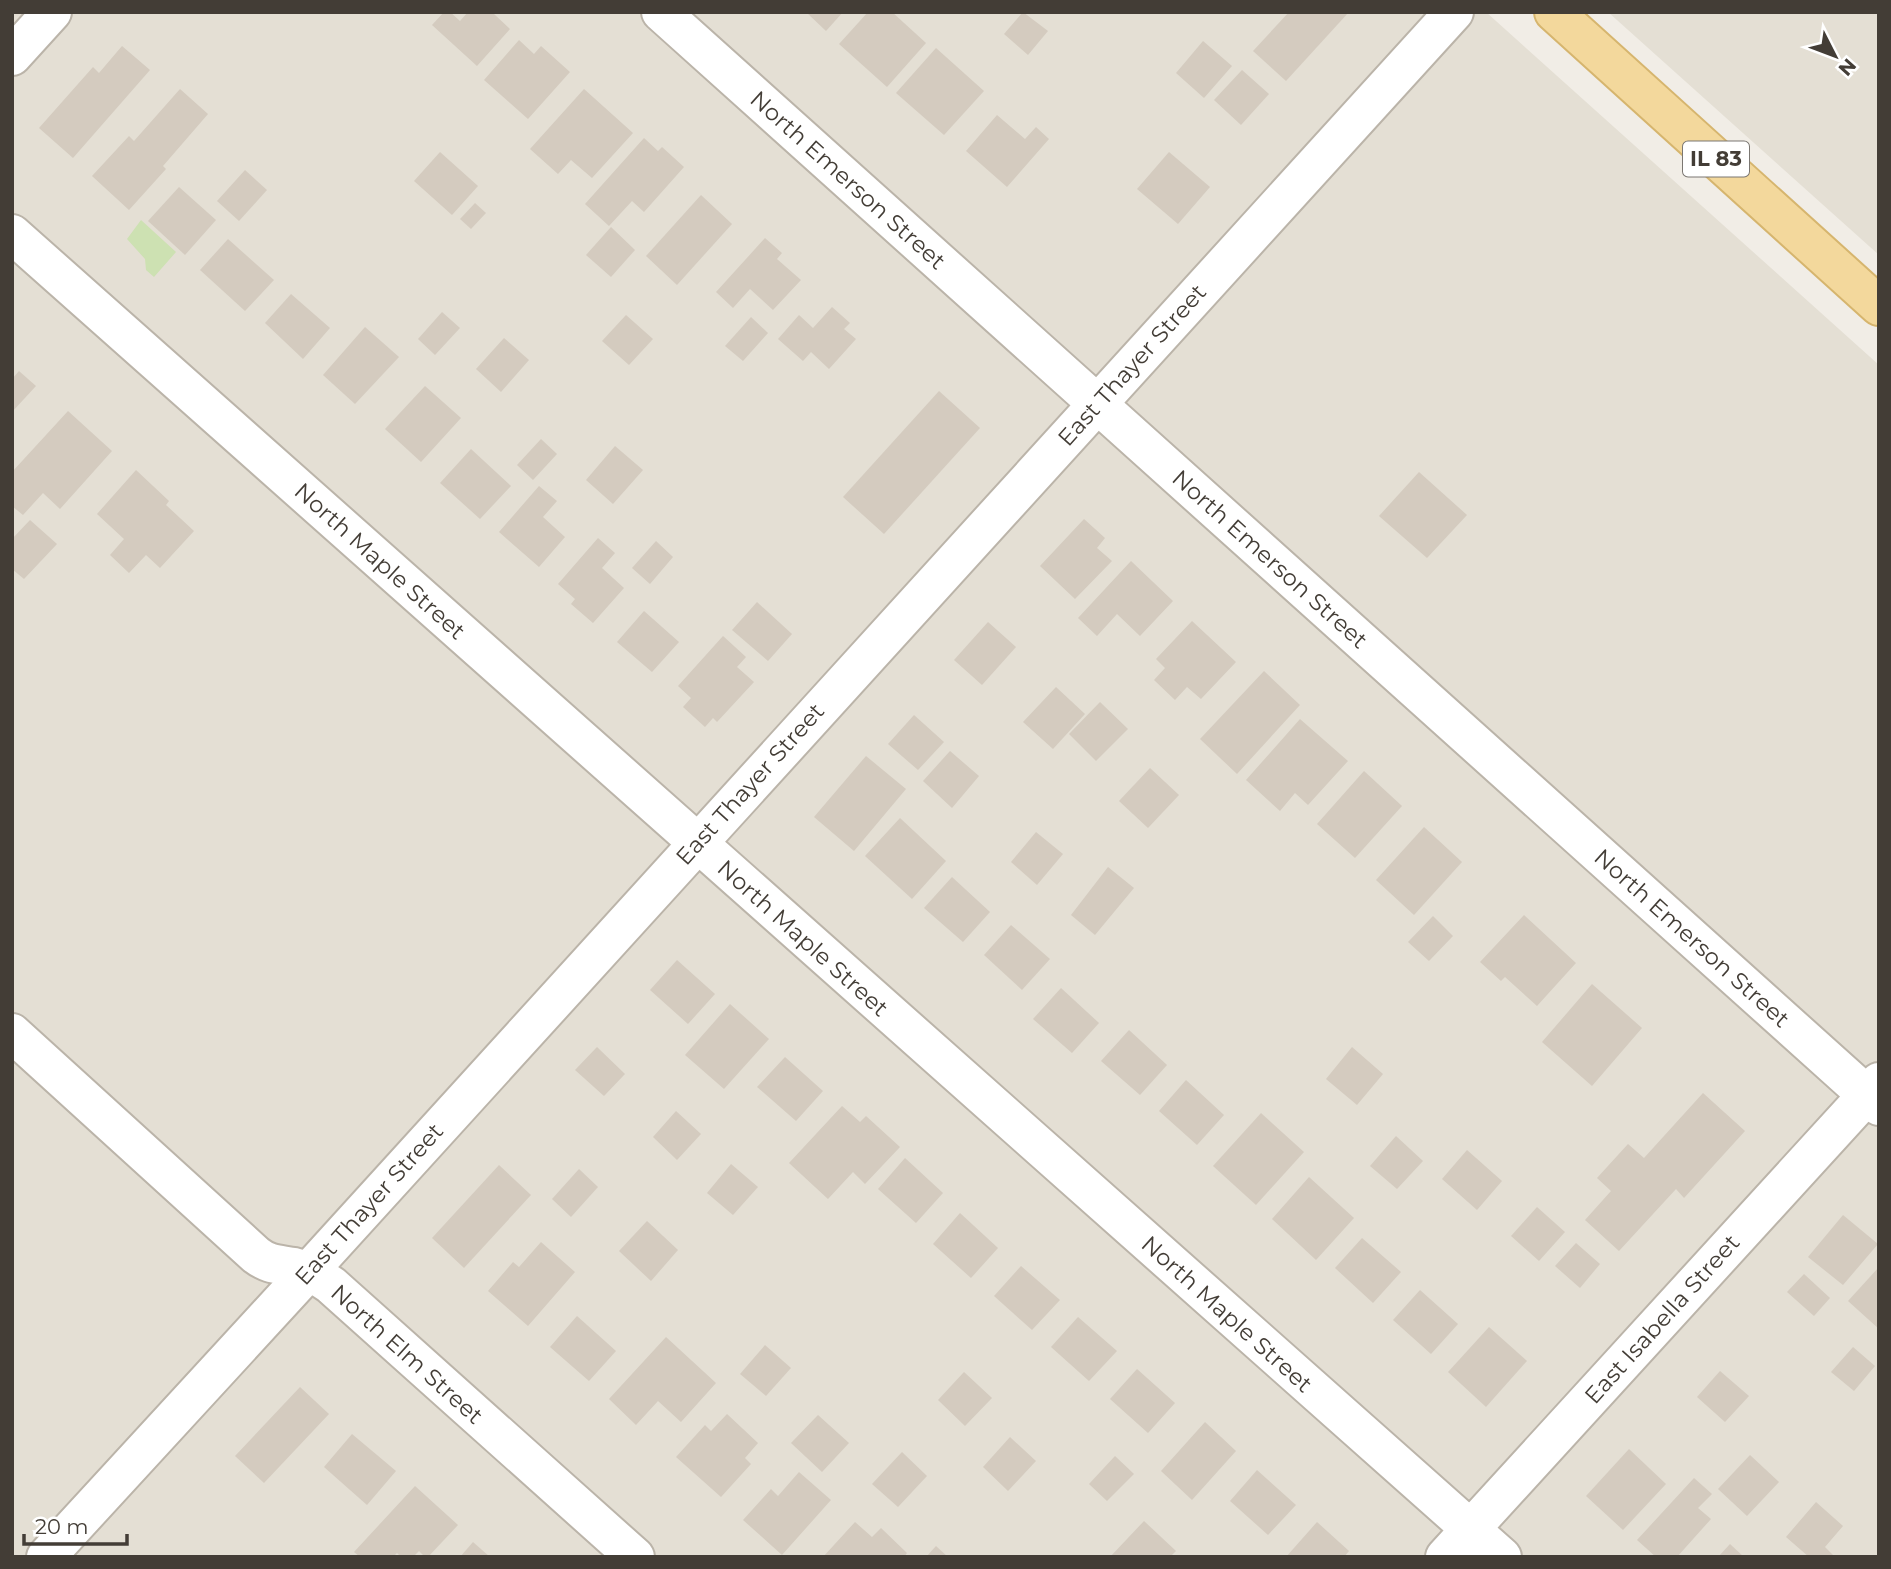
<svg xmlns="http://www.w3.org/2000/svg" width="1891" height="1569" font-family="Montserrat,sans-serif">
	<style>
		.residential { fill: #e4dfd4 }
		.green { fill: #cde1b2 }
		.building { fill: #d4cbbf }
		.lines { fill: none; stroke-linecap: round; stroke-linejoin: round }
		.street-casing { stroke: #bbb4a9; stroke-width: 42 }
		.primary-casing { stroke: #d6b56e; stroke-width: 42 }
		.street { stroke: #fff; stroke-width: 38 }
		.primary { stroke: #f3d89c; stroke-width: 38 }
		.labels { text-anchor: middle; stroke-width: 5; stroke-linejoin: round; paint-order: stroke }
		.shield { fill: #fff; stroke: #7b7772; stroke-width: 2 }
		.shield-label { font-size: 21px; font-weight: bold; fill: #433d36 }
		.street-label { font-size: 23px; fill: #433d36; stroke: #fff }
	</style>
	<rect width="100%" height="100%" fill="#f1ede6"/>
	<g class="residential">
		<path d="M12,12H1486L1879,365V1557H12Z"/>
		<path d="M1608,12H1879V255Z"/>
	</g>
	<path class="green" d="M141,220L176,252L154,277L146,270L145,259L127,239Z"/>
	<g class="building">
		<path d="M444,12H450L460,21L468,12H496L494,14L510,29L477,66L432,25Z"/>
		<path d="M806,12H843L826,31Z"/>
		<path d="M868,12H892L926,43L887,87L839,44Z"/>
		<path d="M1023,12L1048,31L1028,55L1004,34Z"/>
		<path d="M1289,12H1349L1286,81L1253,51Z"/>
		<path d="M519,40L534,54L541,46L570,72L528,119L484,80Z"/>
		<path d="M1203,41L1232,66L1204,98L1176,73Z"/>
		<path d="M122,46L150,70L73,158L39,128L93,67L99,73Z"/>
		<path d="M936,48L984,91L944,135L896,93Z"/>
		<path d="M1242,70L1269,94L1241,125L1214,100Z"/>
		<path d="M180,89L208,114L163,166L166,169L129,210L92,176L129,136L134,141Z"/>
		<path d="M584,89L633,133L592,178L571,160L558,174L530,149Z"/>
		<path d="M997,115L1025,139L1036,127L1049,139L1007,187L966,151Z"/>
		<path d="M644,138L658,151L662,147L684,167L644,212L632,201L609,226L585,204Z"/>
		<path d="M440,152L478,186L452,215L414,181Z"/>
		<path d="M1169,152L1210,187L1178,224L1137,189Z"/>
		<path d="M245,170L267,190L239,221L217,201Z"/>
		<path d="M179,187L216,220L185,255L148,221Z"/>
		<path d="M701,195L732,224L677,285L646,256Z"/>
		<path d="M475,203L486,213L471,229L460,219Z"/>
		<path d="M611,227L635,250L611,277L586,255Z"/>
		<path d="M765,238L782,253L777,259L801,280L773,310L750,289L733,308L716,292Z"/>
		<path d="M228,239L274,280L245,311L200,270Z"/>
		<path d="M291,294L330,328L303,359L265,323Z"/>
		<path d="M832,307L850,323L844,329L856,339L829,369L811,352L803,361L778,339L799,315L813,328Z"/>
		<path d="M442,312L460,328L435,355L418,339Z"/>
		<path d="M626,315L653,339L629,365L602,341Z"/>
		<path d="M751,317L768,333L743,361L725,346Z"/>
		<path d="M365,327L399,357L355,404L323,375Z"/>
		<path d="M504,338L529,360L501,392L476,369Z"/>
		<path d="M19,371L36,386L12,412V379Z"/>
		<path d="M425,386L461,418L421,462L385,429Z"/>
		<path d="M939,391L980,428L884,534L843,497Z"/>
		<path d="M68,411L112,451L60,509L43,493L23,515L12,506V472Z"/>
		<path d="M541,439L557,454L533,480L517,465Z"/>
		<path d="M615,446L643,470L613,504L586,480Z"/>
		<path d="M471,449L511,486L480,519L440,483Z"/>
		<path d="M136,470L169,501L166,505L194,531L160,568L146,555L129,573L110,555L124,539L97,514Z"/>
		<path d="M1419,472L1467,515L1427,558L1379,516Z"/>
		<path d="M539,486L557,501L543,517L565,537L539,567L499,532Z"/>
		<path d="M1084,519L1105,538L1097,548L1112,561L1075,599L1040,566Z"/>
		<path d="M30,520L57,544L24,579L12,569V539Z"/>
		<path d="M598,538L615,553L602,568L624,588L593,623L571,604L575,599L558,584Z"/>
		<path d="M656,541L673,557L650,584L632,568Z"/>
		<path d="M1131,561L1173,601L1140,636L1117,614L1097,636L1078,618Z"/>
		<path d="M757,602L792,634L768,661L732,630Z"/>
		<path d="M644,611L679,642L652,672L617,642Z"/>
		<path d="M1192,621L1236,662L1201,699L1187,687L1175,700L1154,680L1165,668L1156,659Z"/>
		<path d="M988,622L1016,647L982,685L954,660Z"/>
		<path d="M723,636L746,657L737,667L754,682L717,722L713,718L705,727L683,707L691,698L678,686Z"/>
		<path d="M1264,671L1300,705L1237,774L1200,739Z"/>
		<path d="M1056,687L1085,714L1053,749L1023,722Z"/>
		<path d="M1100,702L1128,729L1096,761L1069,734Z"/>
		<path d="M914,715L944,742L918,770L888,744Z"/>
		<path d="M1300,719L1348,761L1308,805L1295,793L1280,811L1246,780Z"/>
		<path d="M950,751L979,776L952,808L923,781Z"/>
		<path d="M866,756L906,789L854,851L814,817Z"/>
		<path d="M1150,768L1179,795L1148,828L1119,801Z"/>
		<path d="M1364,771L1402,806L1355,858L1317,824Z"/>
		<path d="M900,818L946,861L912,899L865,856Z"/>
		<path d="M1424,827L1462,862L1414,915L1376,880Z"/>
		<path d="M1036,832L1063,854L1037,885L1011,862Z"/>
		<path d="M1108,867L1134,888L1095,935L1071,915Z"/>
		<path d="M952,877L990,912L963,942L924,908Z"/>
		<path d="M1524,915L1576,963L1537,1006L1505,977L1501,981L1480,962Z"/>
		<path d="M1433,916L1453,936L1429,961L1408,942Z"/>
		<path d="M1011,925L1050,959L1022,990L984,955Z"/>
		<path d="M677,960L715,994L688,1024L650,990Z"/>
		<path d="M1592,984L1642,1028L1592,1086L1542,1042Z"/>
		<path d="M1061,988L1099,1023L1072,1053L1033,1019Z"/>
		<path d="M730,1004L769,1039L724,1089L685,1055Z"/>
		<path d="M1129,1030L1167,1065L1140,1095L1101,1061Z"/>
		<path d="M597,1047L625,1074L604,1096L575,1070Z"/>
		<path d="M1352,1047L1383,1074L1357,1105L1326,1079Z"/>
		<path d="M785,1057L823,1091L796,1121L757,1087Z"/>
		<path d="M1186,1080L1224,1115L1197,1145L1159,1111Z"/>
		<path d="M1703,1093L1745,1131L1684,1198L1676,1189L1619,1251L1585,1220L1611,1191L1597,1178L1628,1144L1644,1158Z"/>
		<path d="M842,1106L860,1122L866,1116L900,1147L865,1184L853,1172L828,1199L789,1163Z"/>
		<path d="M676,1111L701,1134L677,1160L653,1137Z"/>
		<path d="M1261,1113L1304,1152L1256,1205L1213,1166Z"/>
		<path d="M1396,1136L1423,1161L1397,1189L1370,1166Z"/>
		<path d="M1467,1150L1502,1181L1477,1210L1442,1179Z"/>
		<path d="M905,1158L943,1193L916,1223L878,1189Z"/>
		<path d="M731,1164L758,1187L733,1215L707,1193Z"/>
		<path d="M499,1165L531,1195L464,1268L432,1238Z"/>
		<path d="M579,1169L598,1187L571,1217L552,1199Z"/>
		<path d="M1309,1177L1354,1218L1316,1260L1272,1219Z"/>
		<path d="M1537,1207L1565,1232L1539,1261L1511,1236Z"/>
		<path d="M960,1213L998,1248L971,1278L933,1244Z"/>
		<path d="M1843,1215L1878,1244L1843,1285L1808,1257Z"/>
		<path d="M647,1221L678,1250L651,1281L619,1251Z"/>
		<path d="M1362,1238L1401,1272L1373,1303L1335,1268Z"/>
		<path d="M541,1242L575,1272L528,1326L488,1291L513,1262L519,1267Z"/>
		<path d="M1576,1243L1600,1264L1580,1288L1555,1266Z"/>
		<path d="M1021,1266L1060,1300L1032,1330L994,1296Z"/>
		<path d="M1879,1267V1329L1848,1301Z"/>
		<path d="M1804,1274L1830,1298L1814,1316L1787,1292Z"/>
		<path d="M1420,1290L1458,1324L1431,1354L1393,1320Z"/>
		<path d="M577,1316L616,1351L589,1381L550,1347Z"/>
		<path d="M1078,1317L1117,1351L1089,1381L1051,1347Z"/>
		<path d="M1489,1327L1527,1361L1486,1407L1448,1372Z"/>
		<path d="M666,1337L716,1383L681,1422L658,1401L636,1425L609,1399Z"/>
		<path d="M765,1345L791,1368L766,1396L740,1374Z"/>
		<path d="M1853,1347L1875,1366L1854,1391L1831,1372Z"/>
		<path d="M1137,1369L1175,1403L1148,1433L1110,1399Z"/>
		<path d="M1720,1371L1749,1396L1725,1422L1697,1397Z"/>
		<path d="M964,1372L992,1398L965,1426L938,1400Z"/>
		<path d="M300,1387L329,1414L264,1483L235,1456Z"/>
		<path d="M727,1414L758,1443L745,1458L751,1464L721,1497L676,1457L705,1425L711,1431Z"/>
		<path d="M818,1415L849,1443L822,1472L791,1443Z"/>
		<path d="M1205,1422L1236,1451L1192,1500L1161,1471Z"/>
		<path d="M352,1434L396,1471L367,1505L324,1467Z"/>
		<path d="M1010,1437L1036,1461L1008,1491L983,1467Z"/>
		<path d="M1629,1449L1666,1484L1623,1530L1586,1496Z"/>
		<path d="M902,1452L927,1476L898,1507L872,1484Z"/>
		<path d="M1750,1455L1779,1482L1747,1516L1718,1489Z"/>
		<path d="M1115,1456L1134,1474L1107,1501L1089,1484Z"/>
		<path d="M1257,1470L1296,1505L1268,1535L1230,1501Z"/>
		<path d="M799,1472L831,1500L782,1555L743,1520L771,1489L778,1496Z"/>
		<path d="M1694,1478L1712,1494L1698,1508L1711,1519L1677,1557H1656L1637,1540Z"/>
		<path d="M415,1486L458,1525L428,1557H425L419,1551L413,1557H401L397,1553L393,1557H360L354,1552Z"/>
		<path d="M1816,1502L1843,1526L1825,1547L1835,1557H1809L1786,1537Z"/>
		<path d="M1144,1521L1176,1551L1170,1557H1110Z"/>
		<path d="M855,1522L872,1537L881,1528L907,1553L904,1557H823Z"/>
		<path d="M1317,1522L1349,1551L1344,1557H1286Z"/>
		<path d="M473,1542L490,1557H460Z"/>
		<path d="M1730,1544L1744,1557H1718Z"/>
		<path d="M936,1546L948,1557H926Z"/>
	</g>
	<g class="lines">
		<defs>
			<g id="street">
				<path d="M661,12L1879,1106"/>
				<path d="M12,56L52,12"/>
				<path d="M12,234L1502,1557"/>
				<path d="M12,1033L256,1255C269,1265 278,1264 294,1267C307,1270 320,1277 331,1285L635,1557"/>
				<path d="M46,1557L308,1272L1454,12"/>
				<path d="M1445,1557L1879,1082"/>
			</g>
			<path id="primary" d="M1554,12L1879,306"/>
		</defs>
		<use href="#street" class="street-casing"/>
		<use href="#primary" class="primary-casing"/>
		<use href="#street" class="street"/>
		<use href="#primary" class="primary"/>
	</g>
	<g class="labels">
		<rect class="shield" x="1683" y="141.5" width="66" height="35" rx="5"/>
		<g class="shield-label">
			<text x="1716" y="166">IL 83</text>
		</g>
		<g class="street-label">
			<text transform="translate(848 180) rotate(42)" y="8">North Emerson Street</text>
			<text transform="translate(1132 365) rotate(-48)" y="8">East Thayer Street</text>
			<text transform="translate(1270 559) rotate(42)" y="8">North Emerson Street</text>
			<text transform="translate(380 561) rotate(42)" y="8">North Maple Street</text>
			<text transform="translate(750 784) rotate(-48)" y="8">East Thayer Street</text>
			<text transform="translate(803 938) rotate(42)" y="8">North Maple Street</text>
			<text transform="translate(1692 938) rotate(42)" y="8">North Emerson Street</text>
			<text transform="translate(369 1204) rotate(-48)" y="8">East Thayer Street</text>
			<text transform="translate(1227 1314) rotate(42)" y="8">North Maple Street</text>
			<text transform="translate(1662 1319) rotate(-48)" y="8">East Isabella Street</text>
			<text transform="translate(407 1354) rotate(42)" y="8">North Elm Street</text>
		</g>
	</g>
	<rect width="1891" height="1569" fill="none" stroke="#433d36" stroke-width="28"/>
	<g transform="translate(1835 56) rotate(132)" stroke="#ffffff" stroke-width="5" paint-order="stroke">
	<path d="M0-5L12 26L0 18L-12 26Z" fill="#433d36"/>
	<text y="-10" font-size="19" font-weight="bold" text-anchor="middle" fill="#433d36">N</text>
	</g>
	<path d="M24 1534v10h103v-10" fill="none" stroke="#433d36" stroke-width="3.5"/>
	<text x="35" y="1534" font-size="21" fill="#433d36" stroke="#ffffff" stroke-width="5" paint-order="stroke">20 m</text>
</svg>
